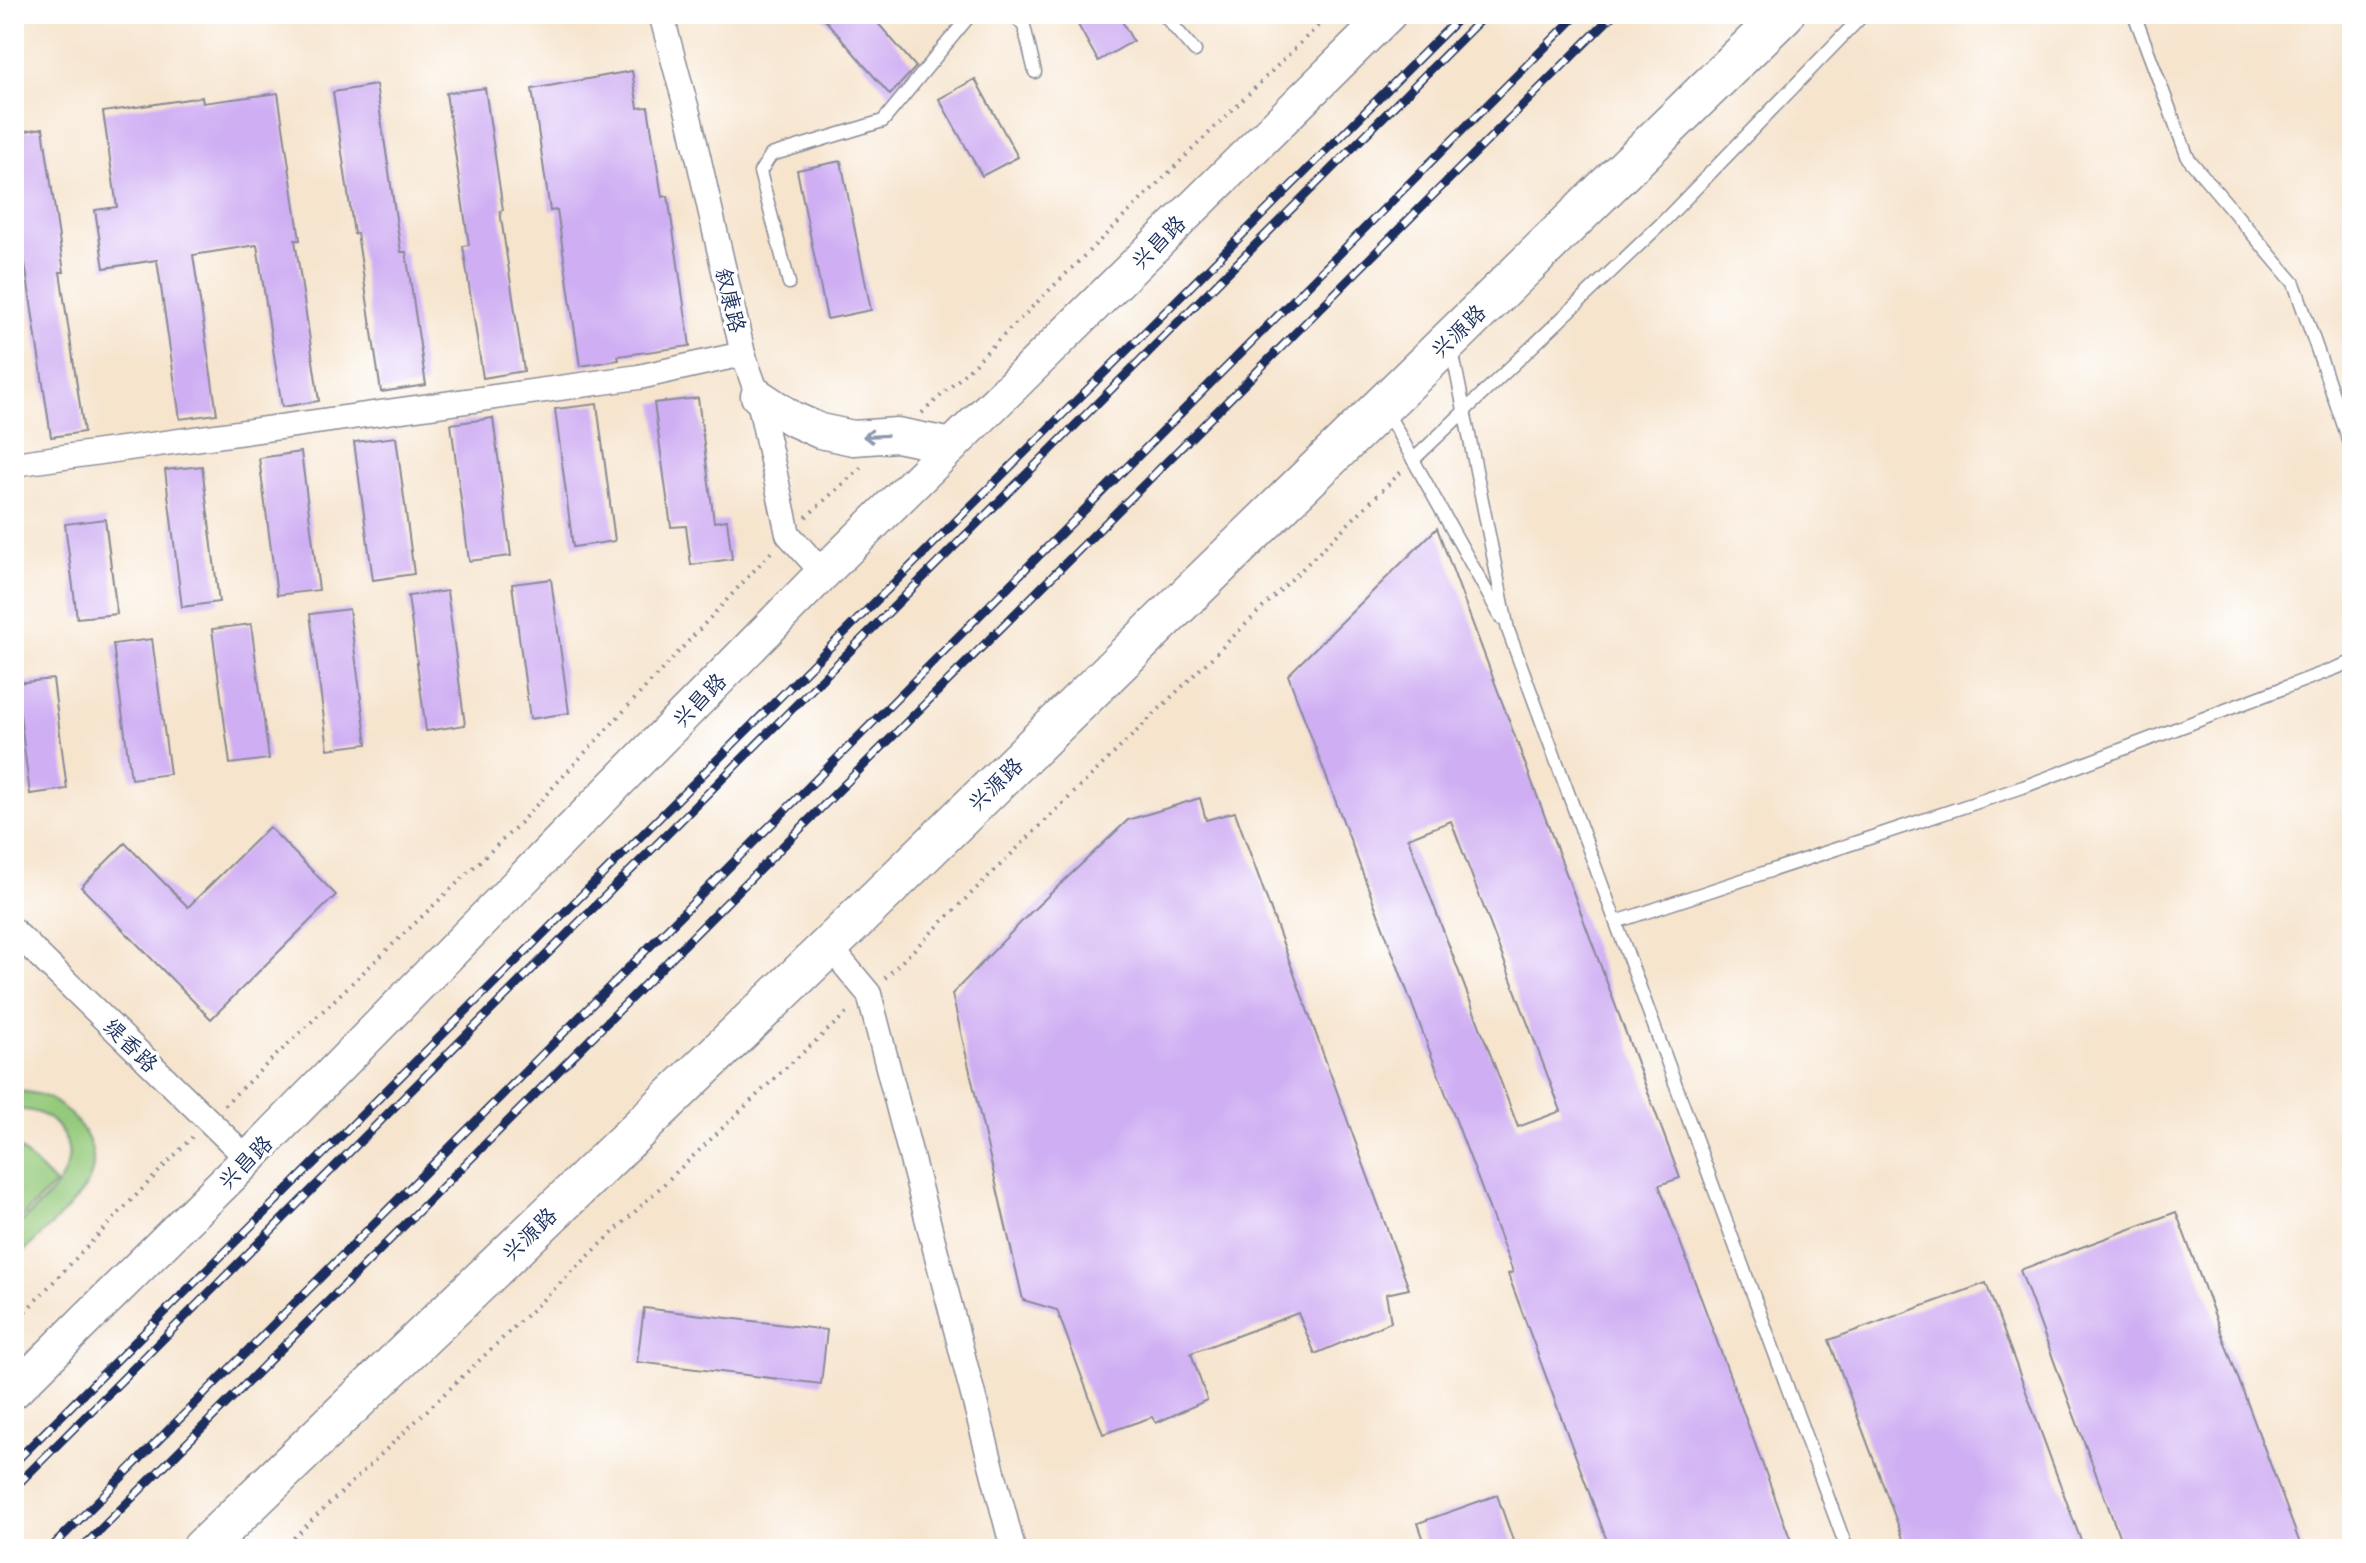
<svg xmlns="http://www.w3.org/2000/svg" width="2366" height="1563" font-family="Kalam,'LXGW WenKai TC',sans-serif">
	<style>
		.green { fill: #95ca7b; stroke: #587c6c; stroke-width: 2 }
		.building { fill: #cfaef3; fill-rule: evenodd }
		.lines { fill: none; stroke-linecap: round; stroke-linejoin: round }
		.service-casing { stroke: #888a96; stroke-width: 15 }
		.minor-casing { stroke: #888a96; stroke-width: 27 }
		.secondary-casing { stroke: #888a96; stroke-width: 37 }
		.primary-casing { stroke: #888a96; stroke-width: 43 }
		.path { stroke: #888a96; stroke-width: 4; stroke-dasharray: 2 6; stroke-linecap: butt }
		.service { stroke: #fff; stroke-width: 12 }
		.minor { stroke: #fff; stroke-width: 24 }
		.secondary { stroke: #fff; stroke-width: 34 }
		.primary { stroke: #fff; stroke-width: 40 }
		.rail-casing { stroke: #1b2f5e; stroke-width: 9 }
		.rail { stroke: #fff; stroke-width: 6; stroke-dasharray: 18; stroke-linecap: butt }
		.oneway { stroke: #8d97ae }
		.labels { text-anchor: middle; stroke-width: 7; stroke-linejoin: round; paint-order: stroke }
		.street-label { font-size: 22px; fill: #1b2f5e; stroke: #fff }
	</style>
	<rect width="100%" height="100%" fill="#fff"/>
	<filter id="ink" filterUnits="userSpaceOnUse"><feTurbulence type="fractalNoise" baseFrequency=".0125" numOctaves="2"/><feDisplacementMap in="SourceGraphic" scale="16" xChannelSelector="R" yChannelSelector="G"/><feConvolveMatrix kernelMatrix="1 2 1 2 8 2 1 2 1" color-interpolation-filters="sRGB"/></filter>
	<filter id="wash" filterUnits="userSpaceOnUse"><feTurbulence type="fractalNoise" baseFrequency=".006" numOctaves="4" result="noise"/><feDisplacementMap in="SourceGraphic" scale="32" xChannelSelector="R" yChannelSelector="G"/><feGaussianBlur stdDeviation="1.8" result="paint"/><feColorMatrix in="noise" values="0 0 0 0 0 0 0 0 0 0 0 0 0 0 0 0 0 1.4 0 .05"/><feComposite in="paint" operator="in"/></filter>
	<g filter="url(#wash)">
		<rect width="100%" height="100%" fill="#f6e4cd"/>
		<g class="green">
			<path d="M17,1091C45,1093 58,1100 76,1121C90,1136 98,1158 90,1178C82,1200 32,1243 14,1261V1229C42,1202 94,1164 54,1123C44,1113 28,1108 14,1111V1092Z"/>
			<path d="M14,1143L55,1184L14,1225Z"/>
		</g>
		<g id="blocks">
			<g class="building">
				<path d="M820,14H870L916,67L890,95Z"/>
				<path d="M1072,14H1118L1133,41L1098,61Z"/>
				<path d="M632,71L638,108L648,107L662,197L668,196L690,346L618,356L619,360L580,366L557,210L550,211L532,89Z"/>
				<path d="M975,79L1018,157L982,176L939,99Z"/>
				<path d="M376,85L401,252H406L426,385L381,392L357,233L354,234L333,92Z"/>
				<path d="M485,88L503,210L500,211L524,371L483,378L463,246L469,245L446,93Z"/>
				<path d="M278,93L300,240H295L319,401L282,407L257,245L193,255L217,414L180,419L157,260L104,268L95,210L117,207L103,112L202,97L203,103Z"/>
				<path d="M43,128L64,272H60L84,432L51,437L14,190V133Z"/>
				<path d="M841,161L871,310L827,319L797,170Z"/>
				<path d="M698,398L714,522L727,520L732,559L691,565L686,526L671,527L654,403Z"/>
				<path d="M597,404L615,541L573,547L555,409Z"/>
				<path d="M493,418L511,556L469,561L451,424Z"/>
				<path d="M396,437L414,574L373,580L354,442Z"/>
				<path d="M301,452L319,590L277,595L259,458Z"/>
				<path d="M202,466L219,602L182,607L165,470Z"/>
				<path d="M105,519L117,614L77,618L65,524Z"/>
				<path d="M1437,528L1680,1178L1659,1185L1794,1549H1610L1508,1274L1513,1272L1288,675ZM1451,821L1561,1111L1518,1127L1408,838Z"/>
				<path d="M551,579L569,713L530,719L512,584Z"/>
				<path d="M447,591L465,725L426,731L408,596Z"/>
				<path d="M349,609L367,744L328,749L310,614Z"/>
				<path d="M251,624L269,759L230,764L212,629Z"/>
				<path d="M152,639L170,774L131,779L113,644Z"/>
				<path d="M53,679L67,789L30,794L16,683Z"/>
				<path d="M1200,798L1206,820L1235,812L1409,1289L1386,1294L1391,1322L1315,1354L1298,1313L1191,1353L1207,1400L1156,1423L1152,1417L1103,1434L1057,1310L1023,1300L952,994L1030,913L1128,820Z"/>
				<path d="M269,827L336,895L211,1019L81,887L125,843L188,907Z"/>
				<path d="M2176,1212L2302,1549H2124L2020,1270Z"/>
				<path d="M1986,1283L2084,1549H1907L1829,1340Z"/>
				<path d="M644,1308L827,1330L821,1384L637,1362Z"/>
				<path d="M1497,1495L1516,1549H1427L1418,1523Z"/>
			</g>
		</g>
	</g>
	<g filter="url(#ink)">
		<use href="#blocks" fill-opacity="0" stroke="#888a96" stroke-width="2"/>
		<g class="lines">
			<defs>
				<g id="service">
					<path d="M1012,14L1024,26L1035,72"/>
					<path d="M1163,14L1195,51"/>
					<path d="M2134,14L2188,158L2294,283L2352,449"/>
					<path d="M789,283L760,172L771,155L883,121L971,14"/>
					<path d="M1452,350L1508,630L1847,1549"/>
					<path d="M1386,411L1502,619"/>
					<path d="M1413,460L1661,224L1864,14"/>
					<path d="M1616,922L2023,787L2352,662"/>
				</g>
				<g id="minor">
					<path d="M661,14L690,121L743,354L758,396L788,534L823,573"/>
					<path d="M14,464L639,377L743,354"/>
					<path d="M14,931L248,1159"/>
					<path d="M829,946L869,994L1013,1549"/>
				</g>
				<g id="secondary">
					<path d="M758,396L791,418L820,431L853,438L897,435L952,446"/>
					<path d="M14,1391L248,1159L823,573L1389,14"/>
				</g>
				<path id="primary" d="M202,1549L829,946L1784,14"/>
			</defs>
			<use href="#service" class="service-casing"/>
			<use href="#minor" class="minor-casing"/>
			<use href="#secondary" class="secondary-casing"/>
			<use href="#primary" class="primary-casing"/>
			<g class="path">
				<path d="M922,413L958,380L1330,14"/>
				<path d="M806,517L865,464"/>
				<path d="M885,978L1401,472"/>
				<path d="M224,1105L516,827L774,549"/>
				<path d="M14,1323L192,1137"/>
				<path d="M282,1549L778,1075L849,1011"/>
			</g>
			<use href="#service" class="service"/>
			<use href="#minor" class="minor"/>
			<use href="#secondary" class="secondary"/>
			<use href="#primary" class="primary"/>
			<defs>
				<g id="rail">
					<path d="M14,1463L1463,14"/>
					<path d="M14,1488L1486,14"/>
					<path d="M50,1549L1578,14"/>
					<path d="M81,1549L1614,14"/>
				</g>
			</defs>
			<use href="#rail" class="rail-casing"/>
			<use href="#rail" class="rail"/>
		</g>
		<defs><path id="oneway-shaft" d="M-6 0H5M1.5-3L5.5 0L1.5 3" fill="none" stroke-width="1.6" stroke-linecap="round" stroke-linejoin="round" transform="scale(2)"/></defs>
		<use class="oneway" href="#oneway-shaft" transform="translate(875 436) rotate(177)"/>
	</g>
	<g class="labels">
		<g class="street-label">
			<text transform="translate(1158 242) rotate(-45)" y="8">兴昌路</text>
			<text transform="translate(731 300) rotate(77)" y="8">叙康路</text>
			<text transform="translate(1458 331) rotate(-44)" y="8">兴源路</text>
			<text transform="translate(699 700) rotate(-46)" y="8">兴昌路</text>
			<text transform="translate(995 784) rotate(-44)" y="8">兴源路</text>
			<text transform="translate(131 1045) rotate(44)" y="8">缇香路</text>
			<text transform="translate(245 1162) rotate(-45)" y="8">兴昌路</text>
			<text transform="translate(529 1234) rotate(-44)" y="8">兴源路</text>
		</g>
	</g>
	<rect width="2366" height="1563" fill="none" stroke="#fff" stroke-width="48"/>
</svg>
